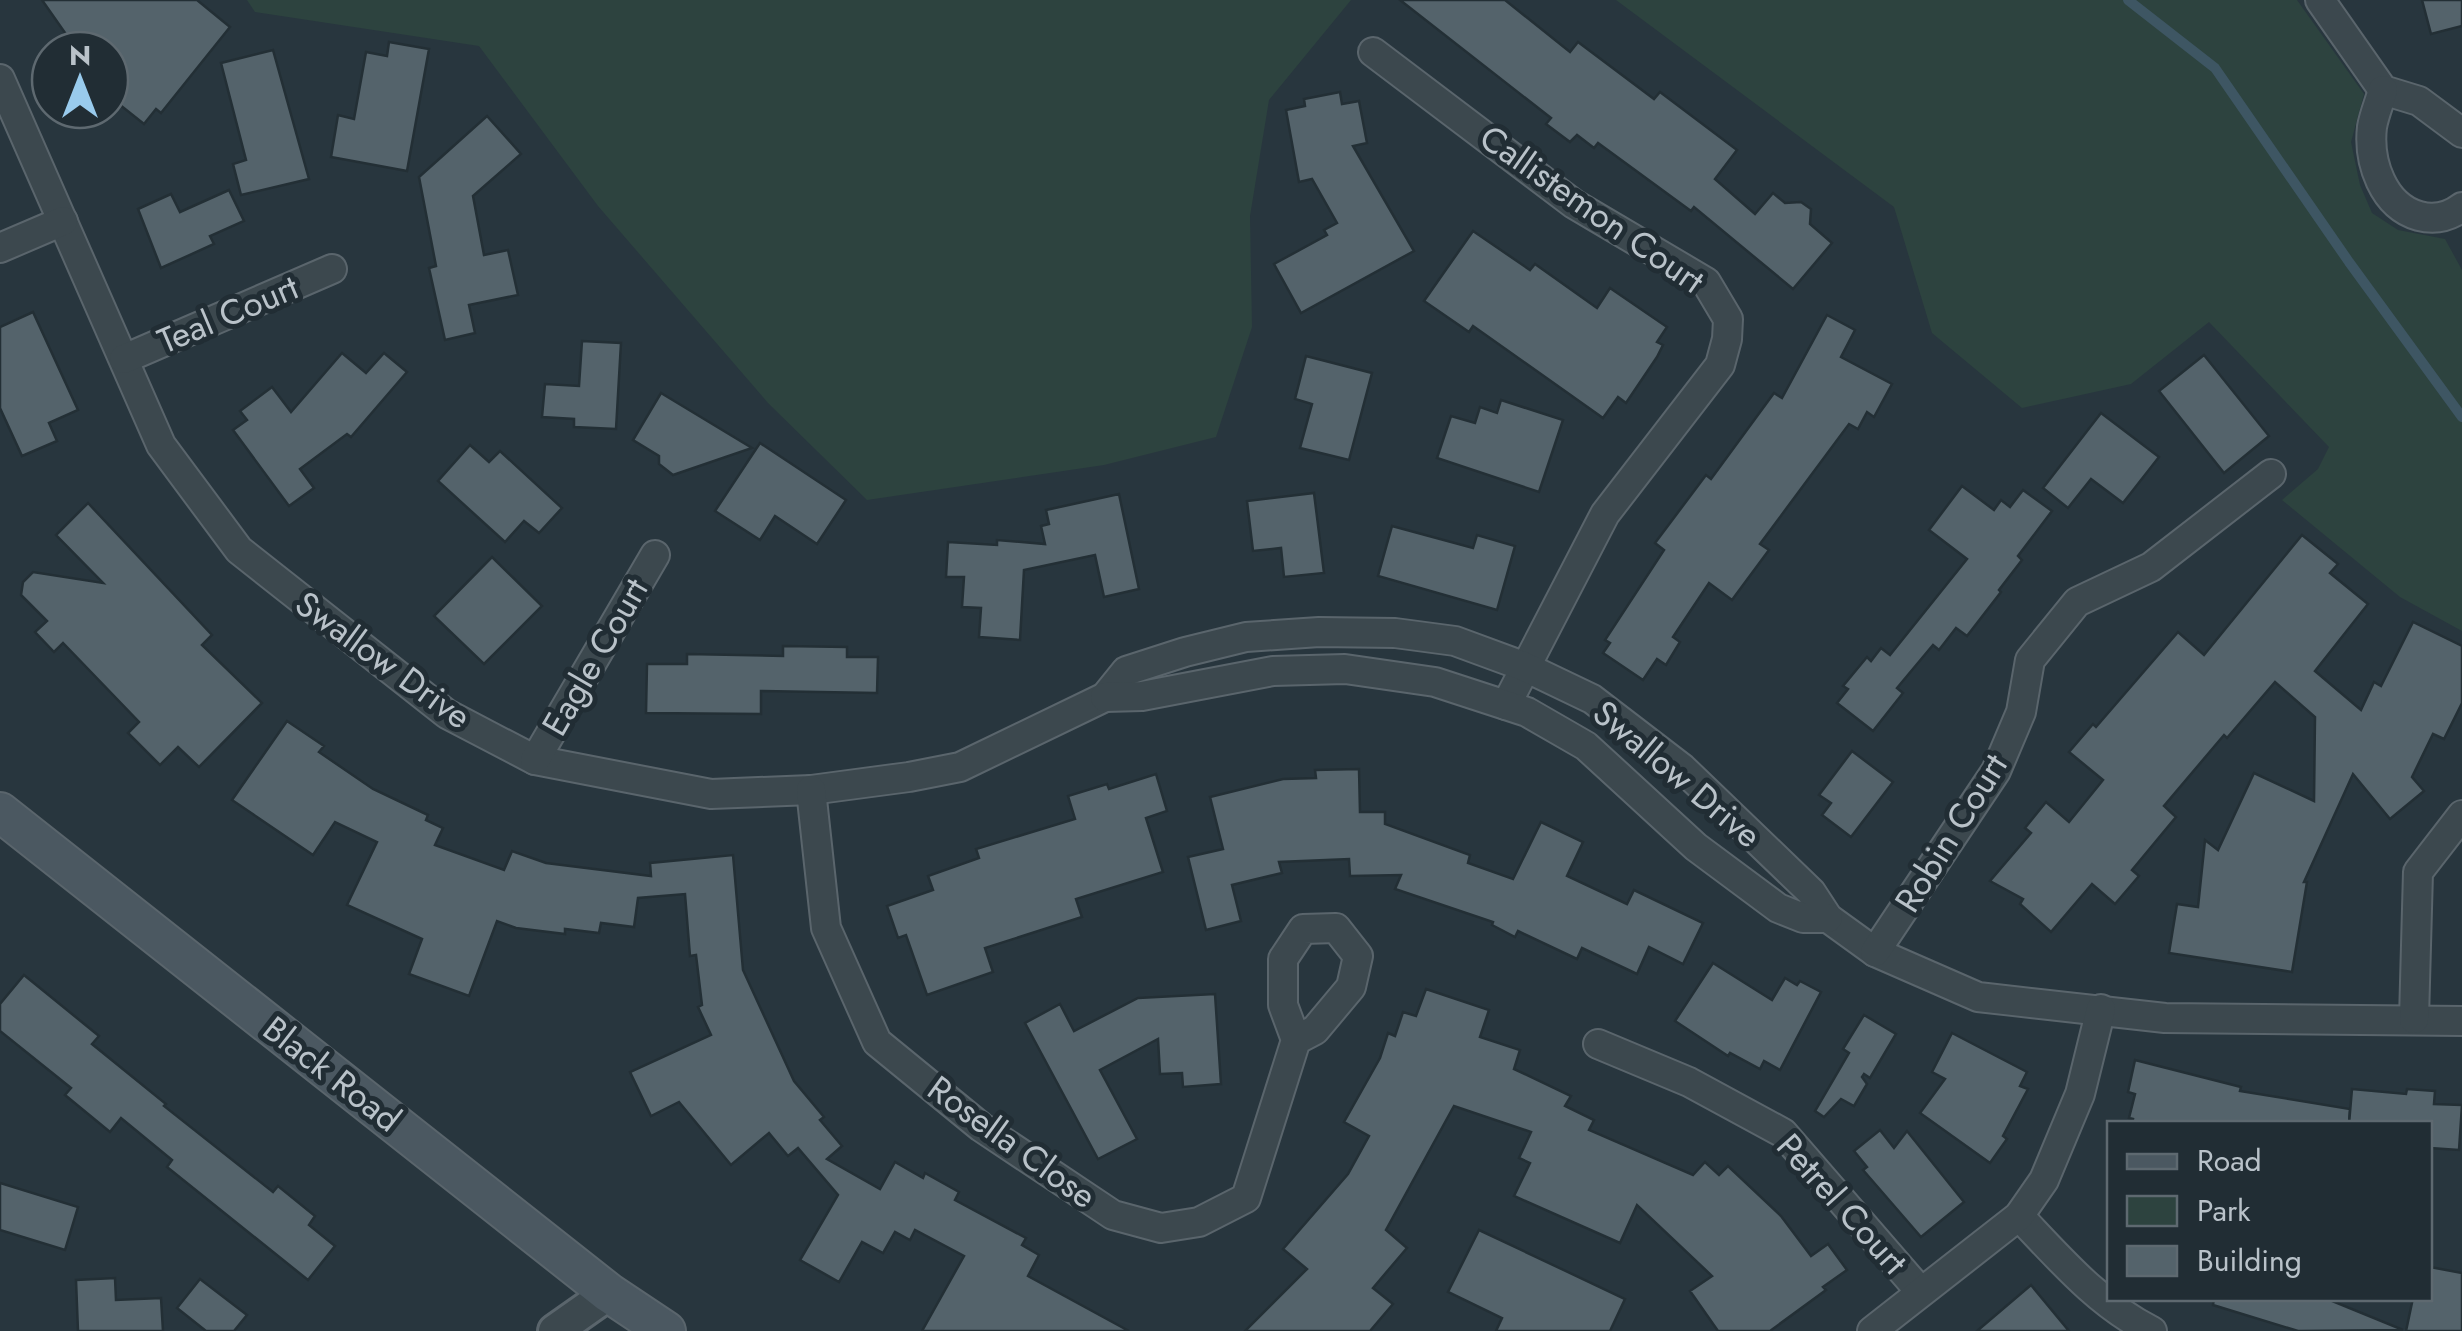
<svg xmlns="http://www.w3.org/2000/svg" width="2462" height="1331" font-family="Jost,sans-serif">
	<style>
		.green { fill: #2d433f }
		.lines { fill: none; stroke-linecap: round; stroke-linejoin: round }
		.stream { stroke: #3e5663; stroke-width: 10 }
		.building { fill: #54636b; stroke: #232f35; stroke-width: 2.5 }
		.minor-casing { stroke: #5a656c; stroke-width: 32 }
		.tertiary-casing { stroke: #5a656c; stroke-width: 38 }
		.secondary-casing { stroke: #5a656c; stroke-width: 42 }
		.minor { stroke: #3c484e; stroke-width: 28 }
		.tertiary { stroke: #3c484e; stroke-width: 32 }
		.secondary { stroke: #4b5861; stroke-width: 38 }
		.labels { text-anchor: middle; stroke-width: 10; stroke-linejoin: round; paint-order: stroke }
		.street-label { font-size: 35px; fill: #b9c2c9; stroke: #212d34 }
	</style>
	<rect width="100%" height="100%" fill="#28363e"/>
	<g class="green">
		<polygon points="247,0 1351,0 1269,100 1250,216 1252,327 1216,437 1104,465 867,500 768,403 598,206 479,46 255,12"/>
		<polygon points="1616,0 2297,0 2364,94 2351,142 2360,185 2372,213 2398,230 2445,239 2462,270 2462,631 2400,597 2282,500 2318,469 2329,447 2209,322 2131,384 2022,408 1932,333 1894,207"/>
	</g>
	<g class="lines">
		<polyline class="stream" points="2128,0 2215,68 2349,262 2462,417"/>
	</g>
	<g class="building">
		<polygon points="42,0 197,0 230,27 161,113 156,109 144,124 110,97 110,50 77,50"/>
		<polygon points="1400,0 1505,0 1570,52 1578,42 1654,99 1660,92 1737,150 1715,179 1755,214 1773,193 1785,203 1801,202 1811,209 1810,224 1832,243 1793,289 1694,207 1691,211 1598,143 1594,148 1577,135 1570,142 1546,124 1551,118"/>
		<polygon points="2422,0 2462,0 2462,26 2431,34"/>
		<polygon points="389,42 429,49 407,171 331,157 338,115 354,119 366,52 387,56"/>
		<polygon points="273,50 309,179 241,195 233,164 246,160 221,63"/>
		<polygon points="1340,92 1342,104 1359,101 1367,143 1353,146 1414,251 1301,313 1274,264 1327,235 1324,230 1337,223 1312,179 1299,182 1286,110 1305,106 1304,99"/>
		<polygon points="487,116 521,154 473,196 484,255 508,250 518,295 469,305 475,333 445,340 429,268 436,266 419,177"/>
		<polygon points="229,190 244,221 210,236 214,244 161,268 138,209 171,194 180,212"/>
		<polygon points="1473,231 1530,270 1535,264 1597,308 1610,288 1667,327 1657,342 1663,345 1657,357 1626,403 1618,397 1603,418 1473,326 1469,332 1424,301"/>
		<polygon points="33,312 78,410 49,423 57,441 22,456 0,408 0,327"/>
		<polygon points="1827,315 1855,330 1841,357 1892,384 1874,417 1867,412 1858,429 1849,424 1760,544 1769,550 1732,600 1709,583 1673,637 1680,642 1666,665 1657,659 1643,680 1603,653 1610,643 1605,640 1664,550 1655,543 1706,475 1711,479 1774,393 1782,398"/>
		<polygon points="582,341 621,343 616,429 574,427 574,419 542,417 545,384 579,386"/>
		<polygon points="342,353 366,373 384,353 407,372 351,437 347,434 300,469 314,488 289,506 233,430 247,420 240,411 272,387 291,412"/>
		<polygon points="2204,355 2269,436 2224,473 2159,391"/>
		<polygon points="1306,356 1372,373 1349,460 1300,448 1312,404 1295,399"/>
		<polygon points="661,393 752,448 673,475 659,464 659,456 633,440"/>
		<polygon points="1501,400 1563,420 1539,492 1437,458 1451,416 1475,423 1480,407 1497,413"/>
		<polygon points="2101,413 2159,457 2123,503 2091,479 2068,508 2043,488"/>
		<polygon points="760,443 846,500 817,544 775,516 760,540 715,511"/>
		<polygon points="470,445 489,462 500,451 562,508 539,533 524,521 505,542 438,481"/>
		<polygon points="1962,486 1994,510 2001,500 2010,507 2023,490 2052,511 2018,556 2022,560 1999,590 2001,592 1967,636 1956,628 1939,650 1933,645 1897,688 1903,693 1873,731 1837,703 1848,689 1843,686 1867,657 1871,661 1881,648 1890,655 1967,559 1929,530"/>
		<polygon points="1314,493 1324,573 1284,577 1281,548 1253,551 1247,501"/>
		<polygon points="1119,494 1139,589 1104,597 1095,555 1024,570 1020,640 979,637 981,608 962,607 964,577 946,577 948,542 997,545 997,540 1045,544 1041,526 1049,524 1046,510"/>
		<polygon points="88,503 212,635 202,645 262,703 199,767 178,747 160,765 128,733 139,722 63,643 54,652 35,632 47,621 21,595 23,582 33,572 103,583 56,535"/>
		<polygon points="1392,526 1473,548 1477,535 1515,546 1497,610 1378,576"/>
		<polygon points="2302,535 2338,564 2330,573 2368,604 2315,671 2361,710 2374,682 2381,686 2413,622 2462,646 2462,703 2444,739 2433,734 2412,777 2424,791 2390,819 2353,774 2304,882 2307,882 2292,972 2169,953 2177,904 2198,907 2205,840 2218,850 2254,773 2314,801 2315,717 2275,682 2227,738 2224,735 2164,806 2176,817 2132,870 2139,876 2115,904 2092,884 2051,932 2020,904 2023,899 1990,881 2031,833 2025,828 2046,802 2069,822 2103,780 2069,752 2093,724 2096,727 2178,632 2204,655"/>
		<polygon points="492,557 542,606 484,664 434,616"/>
		<polygon points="783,646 847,647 847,657 878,657 877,693 761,691 761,714 646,713 647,664 687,664 687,654 783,656"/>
		<polygon points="287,721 324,746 319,752 373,789 428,815 426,820 443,828 435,845 504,870 512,851 546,863 651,876 650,863 733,855 743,970 794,1081 824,1117 820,1120 842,1146 827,1159 880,1189 895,1162 923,1178 925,1173 959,1192 955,1200 1026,1238 1022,1245 1039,1255 1028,1276 1129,1331 922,1331 964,1256 915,1230 910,1240 895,1232 883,1253 862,1242 839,1282 800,1260 838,1195 798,1148 788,1156 769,1133 731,1165 679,1102 651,1116 630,1072 711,1035 698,1007 702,1005 696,955 690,956 685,894 638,898 634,927 601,923 599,933 565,929 565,934 516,928 497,921 469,996 409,974 422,939 347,905 377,842 335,822 313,855 232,800"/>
		<polygon points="1852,751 1893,782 1851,837 1822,815 1831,803 1819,795"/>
		<polygon points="1359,769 1360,812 1385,812 1385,824 1470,855 1468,863 1513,879 1541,822 1583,842 1567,876 1627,904 1634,890 1703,923 1683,964 1649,947 1637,974 1582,948 1577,959 1518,931 1515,937 1492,925 1493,922 1395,889 1401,875 1350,876 1349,859 1279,862 1282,873 1232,885 1241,921 1206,930 1188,857 1223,849 1210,797 1283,779 1316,778 1315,770"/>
		<polygon points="1156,774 1167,811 1146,818 1163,872 1076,899 1082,917 985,948 993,972 927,995 906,935 898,938 887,906 933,890 928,876 979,858 976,849 1075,819 1068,796 1107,784 1109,789"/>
		<polygon points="1713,963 1772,1000 1785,978 1797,985 1800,981 1821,992 1780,1070 1764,1061 1760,1069 1730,1053 1728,1056 1675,1021"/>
		<polygon points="24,975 99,1036 92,1044 166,1104 164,1106 273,1192 278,1186 315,1216 309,1225 335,1246 308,1280 167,1167 172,1160 121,1118 110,1132 65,1095 71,1088 0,1031 0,1004"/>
		<polygon points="1426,989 1489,1010 1480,1037 1520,1050 1514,1069 1571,1096 1565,1106 1594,1120 1589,1130 1693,1175 1705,1162 1719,1175 1728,1166 1781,1216 1811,1256 1828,1244 1847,1270 1823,1287 1826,1290 1770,1331 1718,1331 1690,1291 1712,1276 1637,1205 1620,1243 1514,1196 1530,1163 1519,1158 1531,1132 1454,1106 1386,1230 1407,1248 1373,1288 1393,1304 1370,1331 1245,1331 1307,1269 1283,1249 1348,1174 1369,1136 1344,1122 1380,1058 1388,1033 1395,1036 1403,1012 1416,1016"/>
		<polygon points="1215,994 1221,1084 1183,1087 1182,1073 1160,1074 1158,1039 1100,1070 1137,1139 1098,1159 1025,1023 1060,1004 1074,1031 1138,998"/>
		<polygon points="1864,1015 1896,1034 1870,1078 1864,1074 1862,1077 1867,1084 1854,1106 1841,1099 1824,1117 1815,1111 1849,1053 1843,1049"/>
		<polygon points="1952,1033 2027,1072 2020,1086 2028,1089 2003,1136 2007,1139 1990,1163 1920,1113 1945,1079 1932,1072"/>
		<polygon points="2135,1060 2241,1087 2240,1091 2350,1109 2349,1124 2132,1124 2133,1119 2129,1118 2135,1094 2128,1092"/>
		<polygon points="2352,1089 2406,1094 2407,1089 2435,1091 2434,1104 2462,1105 2459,1150 2430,1148 2430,1124 2349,1124"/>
		<polygon points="1880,1130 1894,1148 1907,1131 1964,1202 1921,1237 1863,1170 1867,1167 1854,1151"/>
		<polygon points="0,1183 78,1207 65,1250 0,1230"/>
		<polygon points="1479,1230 1625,1299 1610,1331 1496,1331 1502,1318 1448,1292"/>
		<polygon points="2430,1267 2462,1273 2462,1331 2406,1331 2413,1298 2430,1298"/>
		<polygon points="115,1278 116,1300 161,1298 163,1331 78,1331 76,1280"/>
		<polygon points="200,1279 247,1315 234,1331 206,1331 177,1308"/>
		<polygon points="2031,1285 2069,1331 1977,1331"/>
		<polygon points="2214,1298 2325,1298 2403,1330 2298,1331 2213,1305"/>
	</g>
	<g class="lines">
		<g class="minor-casing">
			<g id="minor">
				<polyline points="2320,0 2383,90 2419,101 2462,133"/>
				<polyline points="1373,52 1574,204 1706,282 1728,319 1727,339 1720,365 1605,514 1506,705"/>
				<polyline points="0,79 161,445 239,550 447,714 535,760 711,794 811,790 909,777 960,767 1105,697 1126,671 1185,652 1246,637 1319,632 1395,633 1455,641 1523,666 1592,699 1682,768 1811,892 1828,918 1875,952 1978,997 2165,1018 2462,1021"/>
				<path d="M2383,90C2380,101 2374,115 2372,127C2368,162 2383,206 2419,216C2434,220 2449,217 2462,207"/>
				<polyline points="0,248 63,221"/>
				<polyline points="124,359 332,269"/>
				<polyline points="1105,697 1142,696 1273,671 1345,669 1435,682 1527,712 1586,746 1696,847 1778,908 1803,918 1828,918"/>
				<polyline points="535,760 655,555"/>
				<polyline points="811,790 826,928 877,1042 981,1127 1113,1215 1161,1228 1199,1222 1246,1198 1296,1040 1283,1005 1283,959 1303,929 1336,928 1358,956 1351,987 1315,1030 1296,1040"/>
				<polyline points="1875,952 1996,771 2021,712 2030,660 2077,602 2151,567 2271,474"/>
				<polyline points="2414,1019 2418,872 2462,815"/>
				<polyline points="1598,1044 1689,1082 1783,1133 1920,1291"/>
				<path d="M2019,1216C2059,1258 2099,1305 2152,1331"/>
				<polyline points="1872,1331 2019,1216 2044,1180 2080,1094 2101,1009"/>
			</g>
		</g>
		<g class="tertiary-casing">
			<polyline id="tertiary" points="555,1331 609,1293"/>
		</g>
		<g class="secondary-casing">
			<polyline id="secondary" points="0,812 609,1293 666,1331"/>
		</g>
		<use href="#minor" class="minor"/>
		<use href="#tertiary" class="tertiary"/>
		<use href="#secondary" class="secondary"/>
	</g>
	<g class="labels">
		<g class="street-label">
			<text transform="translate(1592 209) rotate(35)" y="12">Callistemon Court</text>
			<text transform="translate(228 314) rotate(-23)" y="12">Teal Court</text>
			<text transform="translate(595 657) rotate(-60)" y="12">Eagle Court</text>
			<text transform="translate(383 660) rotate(36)" y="12">Swallow Drive</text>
			<text transform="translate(1677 774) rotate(40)" y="12">Swallow Drive</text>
			<text transform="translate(1951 833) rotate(-58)" y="12">Robin Court</text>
			<text transform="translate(332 1074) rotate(38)" y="12">Black Road</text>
			<text transform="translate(1012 1142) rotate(36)" y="12">Rosella Close</text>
			<text transform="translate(1842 1204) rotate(48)" y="12">Petrel Court</text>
		</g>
	</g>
	<rect x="2107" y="1121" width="325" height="180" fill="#212d34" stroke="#5e6970" stroke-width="2.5"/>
	<rect x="2127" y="1154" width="50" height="15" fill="#4b5861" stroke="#5e6970" stroke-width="2.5"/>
	<text x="2197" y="1171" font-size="30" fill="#b9c2c9">Road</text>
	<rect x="2127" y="1196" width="50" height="30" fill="#2d433f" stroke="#5e6970" stroke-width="2.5"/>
	<text x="2197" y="1221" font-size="30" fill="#b9c2c9">Park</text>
	<rect x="2127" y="1246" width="50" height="30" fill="#54636b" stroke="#5e6970" stroke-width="2.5"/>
	<text x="2197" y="1271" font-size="30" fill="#b9c2c9">Building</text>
	<g transform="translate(80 80)"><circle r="48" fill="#212d34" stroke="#5e6970" stroke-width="2.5"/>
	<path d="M0-8L18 38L0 25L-18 38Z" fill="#99cbed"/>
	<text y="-15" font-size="28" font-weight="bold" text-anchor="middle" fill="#b9c2c9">N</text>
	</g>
</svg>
